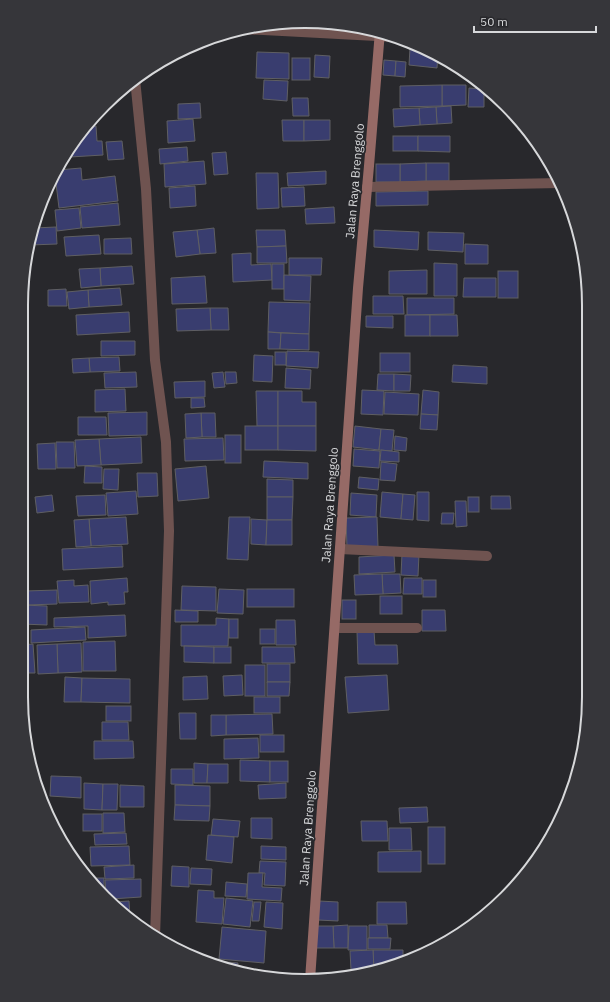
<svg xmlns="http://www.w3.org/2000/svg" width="610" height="1002" font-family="'IBM Plex Sans',sans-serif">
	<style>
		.building { fill: #393d6f; stroke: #5f5f63 }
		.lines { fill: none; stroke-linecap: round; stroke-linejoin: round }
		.street { stroke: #6f5350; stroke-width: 10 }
		.secondary { stroke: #966a66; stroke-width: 10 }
		.labels { text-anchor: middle; stroke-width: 3.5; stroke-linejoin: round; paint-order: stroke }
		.street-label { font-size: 12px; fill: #d7d8da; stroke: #28282c }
		.rim { fill: none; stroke: #d7d8da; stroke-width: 2 }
	</style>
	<rect width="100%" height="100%" fill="#28282c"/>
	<g class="building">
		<polygon points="410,48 427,49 438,55 437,68 409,65"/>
		<polygon points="257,52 289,53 289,79 256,78"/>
		<polygon points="315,55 330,56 329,78 314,77"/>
		<rect x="292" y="58" width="18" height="22"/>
		<polygon points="384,60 396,61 395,76 383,75"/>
		<polygon points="396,61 406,62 405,77 395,76"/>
		<polygon points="264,80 288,81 287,101 263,99"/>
		<polygon points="442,85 466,85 466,105 442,106"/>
		<polygon points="442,85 442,106 400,107 400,86"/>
		<polygon points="469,88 484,89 484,107 468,107"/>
		<polygon points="292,98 308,98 309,116 293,116"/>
		<polygon points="200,103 201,118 178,119 178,104"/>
		<polygon points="451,106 452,123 437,124 436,107"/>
		<polygon points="436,107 437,124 420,125 419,108"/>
		<polygon points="419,108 420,125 394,127 393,109"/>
		<polygon points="518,118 519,118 528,130 518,130"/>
		<polygon points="193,119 195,141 168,143 167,121"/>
		<polygon points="282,120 304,120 304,141 283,141"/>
		<polygon points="304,120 330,120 330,140 304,141"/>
		<polygon points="96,126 97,141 102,141 103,155 70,157 69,150 80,132 84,127"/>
		<rect x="393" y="136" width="25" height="15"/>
		<polygon points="418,136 450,136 450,152 418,151"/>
		<polygon points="122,141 124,159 108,160 106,142"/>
		<polygon points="187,147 188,161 160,164 159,149"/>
		<polygon points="226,152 228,174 214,175 212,153"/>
		<polygon points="204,161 206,184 165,187 164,164"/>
		<rect x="426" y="163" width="23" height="18"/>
		<polygon points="426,163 426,181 400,182 400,164"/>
		<rect x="376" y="164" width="24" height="18"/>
		<polygon points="81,168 82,180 115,176 118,201 59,208 55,175 58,170"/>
		<polygon points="326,171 326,184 288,186 287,173"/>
		<polygon points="256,173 278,173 279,208 257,209"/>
		<polygon points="195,186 196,206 170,208 169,188"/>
		<polygon points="304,187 305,206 282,207 281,188"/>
		<polygon points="428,191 428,205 376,206 376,192"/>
		<polygon points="118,203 120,225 82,228 80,207"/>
		<polygon points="334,207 335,223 306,224 305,209"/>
		<polygon points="79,208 81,228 57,231 55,210"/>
		<polygon points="56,227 57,244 30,245 34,228"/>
		<polygon points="214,228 216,253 200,254 197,230"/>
		<polygon points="197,230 200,254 176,257 173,232"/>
		<polygon points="256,230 285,230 286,246 257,247"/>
		<polygon points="374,230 419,232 418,250 374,247"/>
		<polygon points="428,232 464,233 463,252 428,250"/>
		<polygon points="99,235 101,254 66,256 64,237"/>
		<polygon points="131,238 132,254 104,254 104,239"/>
		<polygon points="465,244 488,245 488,264 465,264"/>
		<polygon points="286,246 287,263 257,263 257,247"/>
		<polygon points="251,253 251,265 271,264 272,280 233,282 232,254"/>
		<polygon points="289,258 322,258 321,275 289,275"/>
		<polygon points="434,263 457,264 457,296 434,296"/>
		<rect x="272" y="264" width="12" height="25"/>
		<polygon points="132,266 134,284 101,286 100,268"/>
		<polygon points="100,268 101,286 81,288 79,269"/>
		<polygon points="427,270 427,294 389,294 389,271"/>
		<rect x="498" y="271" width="20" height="27"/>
		<polygon points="284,275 311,276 310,301 284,300"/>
		<polygon points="205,276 207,303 172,304 171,278"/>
		<polygon points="464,278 496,278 496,297 463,297"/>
		<polygon points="120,288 122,305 89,307 88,290"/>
		<polygon points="66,289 67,306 48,306 48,290"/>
		<polygon points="88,290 89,307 69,309 67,292"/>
		<polygon points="373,296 403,296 404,314 373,314"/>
		<polygon points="407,298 454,298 454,314 407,315"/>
		<polygon points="269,302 310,303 309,334 268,332"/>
		<polygon points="210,308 228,308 229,330 211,330"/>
		<polygon points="210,308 211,330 177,331 176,309"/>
		<polygon points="129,312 130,332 77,335 76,315"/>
		<rect x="405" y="315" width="25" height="21"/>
		<polygon points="430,315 457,315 458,336 430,336"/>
		<polygon points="366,316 393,316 393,328 366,327"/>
		<polygon points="268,332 281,333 280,349 268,349"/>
		<polygon points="281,333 309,334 309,350 280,349"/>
		<polygon points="101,341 135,341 135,355 101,356"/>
		<polygon points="287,351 319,352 318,368 286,366"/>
		<rect x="275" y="352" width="11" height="13"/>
		<rect x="380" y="353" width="30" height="19"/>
		<polygon points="254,355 273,356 272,382 253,381"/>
		<polygon points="119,357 120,371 90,372 89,358"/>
		<polygon points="89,358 90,372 73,373 72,359"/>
		<polygon points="453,365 487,367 487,384 452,382"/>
		<polygon points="286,368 311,370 310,389 285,388"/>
		<polygon points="136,372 137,387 105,388 104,373"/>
		<polygon points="223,372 225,387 214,388 212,373"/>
		<polygon points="225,372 236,372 237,383 226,384"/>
		<polygon points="378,374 394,374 394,391 377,390"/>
		<polygon points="394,374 411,375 410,391 394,391"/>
		<polygon points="205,381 205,397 175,398 174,382"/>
		<polygon points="125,389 126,411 95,412 95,390"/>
		<polygon points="362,390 384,391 383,415 361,414"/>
		<polygon points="423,390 439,392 438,415 421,414"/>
		<polygon points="256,391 278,391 278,426 257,426"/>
		<polygon points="278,391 302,391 302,402 316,402 316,426 278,426"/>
		<polygon points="385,392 419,394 418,415 384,414"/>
		<polygon points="191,398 204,398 205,407 191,408"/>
		<polygon points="147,412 147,435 109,436 108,413"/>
		<polygon points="201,413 215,413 216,437 202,437"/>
		<polygon points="201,413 202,437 186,438 185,414"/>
		<polygon points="421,414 438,415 437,430 420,429"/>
		<polygon points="78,417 106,417 107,435 78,435"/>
		<rect x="245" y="426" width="33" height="24"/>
		<polygon points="278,426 316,426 316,451 278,450"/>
		<polygon points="355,426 381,429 379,450 353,447"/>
		<polygon points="381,429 394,430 392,451 379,450"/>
		<rect x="225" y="435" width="16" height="28"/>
		<polygon points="395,436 407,438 406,451 394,450"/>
		<polygon points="141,437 142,463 101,465 99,439"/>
		<polygon points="223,438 224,460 185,461 184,439"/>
		<polygon points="99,439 101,465 77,466 75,440"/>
		<polygon points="56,442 74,442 75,468 57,468"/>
		<polygon points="55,443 56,469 38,469 37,444"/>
		<polygon points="354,449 380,451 379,468 353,466"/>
		<polygon points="381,450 399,452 399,462 380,461"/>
		<polygon points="264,461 308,463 308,479 263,477"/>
		<polygon points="381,462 397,464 395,481 380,480"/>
		<polygon points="85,466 102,467 102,483 84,483"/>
		<polygon points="206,466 209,498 178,501 175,469"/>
		<polygon points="104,469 119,469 118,490 103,489"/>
		<polygon points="137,473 157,473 158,496 138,497"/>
		<polygon points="359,477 379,479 378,490 358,488"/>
		<polygon points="267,479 293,480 293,497 267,497"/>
		<polygon points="136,491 138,514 108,516 106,493"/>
		<polygon points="382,492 403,494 401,519 380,517"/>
		<polygon points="417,492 429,492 429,521 417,520"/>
		<polygon points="351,493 377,495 376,517 350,515"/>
		<polygon points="403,494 415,495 413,520 401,519"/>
		<polygon points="52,495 54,511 37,513 35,497"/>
		<polygon points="105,495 106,515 78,516 76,496"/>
		<polygon points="491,496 510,496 511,509 491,509"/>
		<polygon points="267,497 293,497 292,520 267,520"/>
		<rect x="468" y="497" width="11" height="15"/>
		<polygon points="455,501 466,501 467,526 456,527"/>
		<polygon points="442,513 454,513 453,524 441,524"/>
		<polygon points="126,517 128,544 91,546 89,519"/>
		<polygon points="229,517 250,517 248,560 227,559"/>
		<polygon points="377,517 378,547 347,548 346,518"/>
		<polygon points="89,519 91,546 76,547 74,520"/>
		<polygon points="251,519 267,520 266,545 251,544"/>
		<polygon points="267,520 292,520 292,545 266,545"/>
		<polygon points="122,546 123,567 63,570 62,549"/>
		<polygon points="402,554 419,554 418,576 401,575"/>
		<polygon points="394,555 395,572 359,574 359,557"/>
		<polygon points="382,574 400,574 401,593 383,594"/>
		<polygon points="382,574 383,594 355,595 354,575"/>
		<polygon points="127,578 128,592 124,592 125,604 108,605 108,602 91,604 90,581"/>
		<polygon points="404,578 422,578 422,594 403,594"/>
		<polygon points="74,580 74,586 88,585 89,602 59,603 57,581"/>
		<rect x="423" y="580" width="13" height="17"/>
		<polygon points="182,586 216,587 216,611 181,610"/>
		<polygon points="219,589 244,590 243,614 217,613"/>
		<rect x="247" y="589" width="47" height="18"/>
		<polygon points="57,590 57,604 26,605 25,591"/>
		<rect x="380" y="596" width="22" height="18"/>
		<rect x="342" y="600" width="14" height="19"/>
		<polygon points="22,605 47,606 47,625 21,624"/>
		<polygon points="175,610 198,611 198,622 175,622"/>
		<polygon points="422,610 445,610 446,631 422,631"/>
		<polygon points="125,615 126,636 88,638 88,626 54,627 54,618"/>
		<polygon points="216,618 229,619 228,646 181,646 181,625 216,625"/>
		<rect x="229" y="619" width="9" height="19"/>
		<polygon points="276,620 295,620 296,645 276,645"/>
		<polygon points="85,627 86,640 31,643 31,630"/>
		<rect x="260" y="629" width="15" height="15"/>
		<polygon points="357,631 374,631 375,645 397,645 398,664 358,664"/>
		<polygon points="115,641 116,671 83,671 83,642"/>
		<polygon points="81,643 82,672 58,673 57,644"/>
		<polygon points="33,644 35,673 21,673 21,645"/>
		<polygon points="57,644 58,673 38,674 37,645"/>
		<polygon points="184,646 214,647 214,663 184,662"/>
		<rect x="214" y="647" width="17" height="16"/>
		<polygon points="262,647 294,647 295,663 262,663"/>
		<rect x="267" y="664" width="23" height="18"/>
		<rect x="245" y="665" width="20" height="31"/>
		<polygon points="242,675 243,695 224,696 223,676"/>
		<polygon points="387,675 389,710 348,713 345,677"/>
		<polygon points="207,676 208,699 183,700 183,677"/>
		<polygon points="65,677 82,678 81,702 64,702"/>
		<polygon points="82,678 130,679 130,703 81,702"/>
		<polygon points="267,682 290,682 289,696 267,696"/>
		<rect x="254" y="697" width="26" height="16"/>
		<rect x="106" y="706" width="25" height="15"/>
		<polygon points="179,713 196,713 196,739 180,739"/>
		<polygon points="272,714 273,734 226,735 226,715"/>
		<polygon points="211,715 226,715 226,735 211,736"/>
		<polygon points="102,722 128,722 129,740 102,740"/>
		<rect x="260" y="735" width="24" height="17"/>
		<polygon points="258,738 259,758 224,759 224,739"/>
		<polygon points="94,741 133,741 134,758 94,759"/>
		<polygon points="240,760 270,761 270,782 240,781"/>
		<rect x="270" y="761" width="18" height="21"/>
		<polygon points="194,763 208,764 207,783 194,783"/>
		<polygon points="208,764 228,764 228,783 207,783"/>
		<polygon points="171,769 193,769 193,785 171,784"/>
		<polygon points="51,776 81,777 81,798 50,796"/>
		<polygon points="84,783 103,784 102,810 84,809"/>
		<polygon points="286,783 286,798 259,799 258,785"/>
		<polygon points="103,784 118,784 117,810 102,810"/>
		<polygon points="120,785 144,786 144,807 120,807"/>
		<polygon points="175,785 210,786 210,806 175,805"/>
		<polygon points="175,805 210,806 209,821 174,820"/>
		<polygon points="427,807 428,822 400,823 399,808"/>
		<polygon points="103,813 124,813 125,832 103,833"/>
		<rect x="83" y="814" width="19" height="17"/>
		<polygon points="251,818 272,818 272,839 251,838"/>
		<polygon points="213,819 240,821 238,837 211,835"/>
		<polygon points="361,821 387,821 388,841 362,841"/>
		<rect x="428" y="827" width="17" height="37"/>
		<polygon points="389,828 411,828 412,850 389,850"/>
		<polygon points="126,833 127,844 95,845 94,834"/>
		<polygon points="208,835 234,837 232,863 206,860"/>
		<polygon points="129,846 130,865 91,866 90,847"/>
		<polygon points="261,846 286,847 286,860 261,859"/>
		<polygon points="421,851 421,872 378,872 378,852"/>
		<polygon points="260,861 286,862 285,886 264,885 265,873 259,873"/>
		<polygon points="134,865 134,878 105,879 104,867"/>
		<polygon points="172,866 189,867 189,887 171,886"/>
		<polygon points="191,868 212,869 211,885 190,884"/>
		<polygon points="248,873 263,873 262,887 282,888 281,901 247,899"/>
		<polygon points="88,878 104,878 104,893"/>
		<polygon points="141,879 141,897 111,899 106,895 105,880"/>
		<polygon points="226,882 247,884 246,897 225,896"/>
		<polygon points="198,890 214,891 214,898 224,898 222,924 196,922"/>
		<polygon points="226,898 253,901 250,927 223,924"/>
		<polygon points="129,901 130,917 114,902"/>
		<polygon points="319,901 338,902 338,921 318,920"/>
		<polygon points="254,902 261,902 259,921 252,921"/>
		<polygon points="266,902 283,903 282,929 264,927"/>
		<polygon points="377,902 406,902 407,924 377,924"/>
		<polygon points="348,925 348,948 334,948 333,926"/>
		<polygon points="369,925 387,925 388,938 369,938"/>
		<polygon points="315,926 333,926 334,948 315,948"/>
		<polygon points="349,926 367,926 367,950 348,950"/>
		<polygon points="222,927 266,931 264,963 219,959"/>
		<polygon points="368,938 391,938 390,949 368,949"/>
		<polygon points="373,950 403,950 403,962 396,966 374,970"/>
		<polygon points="373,950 374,970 351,970 350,951"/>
		<polygon points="216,961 238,963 237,970 216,966"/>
	</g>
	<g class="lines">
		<g class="street">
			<polyline points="244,29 395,37"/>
			<polyline points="135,79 146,189 155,360 166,442 169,531 155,937"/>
			<polyline points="367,187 560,183"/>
			<polyline points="340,549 487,556"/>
			<polyline points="335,628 417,628"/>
		</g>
		<polyline class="secondary" points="310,980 358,288 369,166 380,31"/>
	</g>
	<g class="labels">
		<g class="street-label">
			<text transform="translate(355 181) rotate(-85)" y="4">Jalan Raya Brenggolo</text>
			<text transform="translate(330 505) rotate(-86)" y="4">Jalan Raya Brenggolo</text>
			<text transform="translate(308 828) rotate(-86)" y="4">Jalan Raya Brenggolo</text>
		</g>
	</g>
	<path d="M0 0H610V1002H0ZM305 28H305A277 277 0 0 1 582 305V697A277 277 0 0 1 305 974H305A277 277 0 0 1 28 697V305A277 277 0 0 1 305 28Z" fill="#36363a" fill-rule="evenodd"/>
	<path class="rim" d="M305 28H305A277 277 0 0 1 582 305V697A277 277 0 0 1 305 974H305A277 277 0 0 1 28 697V305A277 277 0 0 1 305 28Z"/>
	<path d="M474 26v6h122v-6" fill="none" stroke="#d7d8da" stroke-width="2"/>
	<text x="480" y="26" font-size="12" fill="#d7d8da" stroke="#28282c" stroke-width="3" paint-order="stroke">50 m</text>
</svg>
